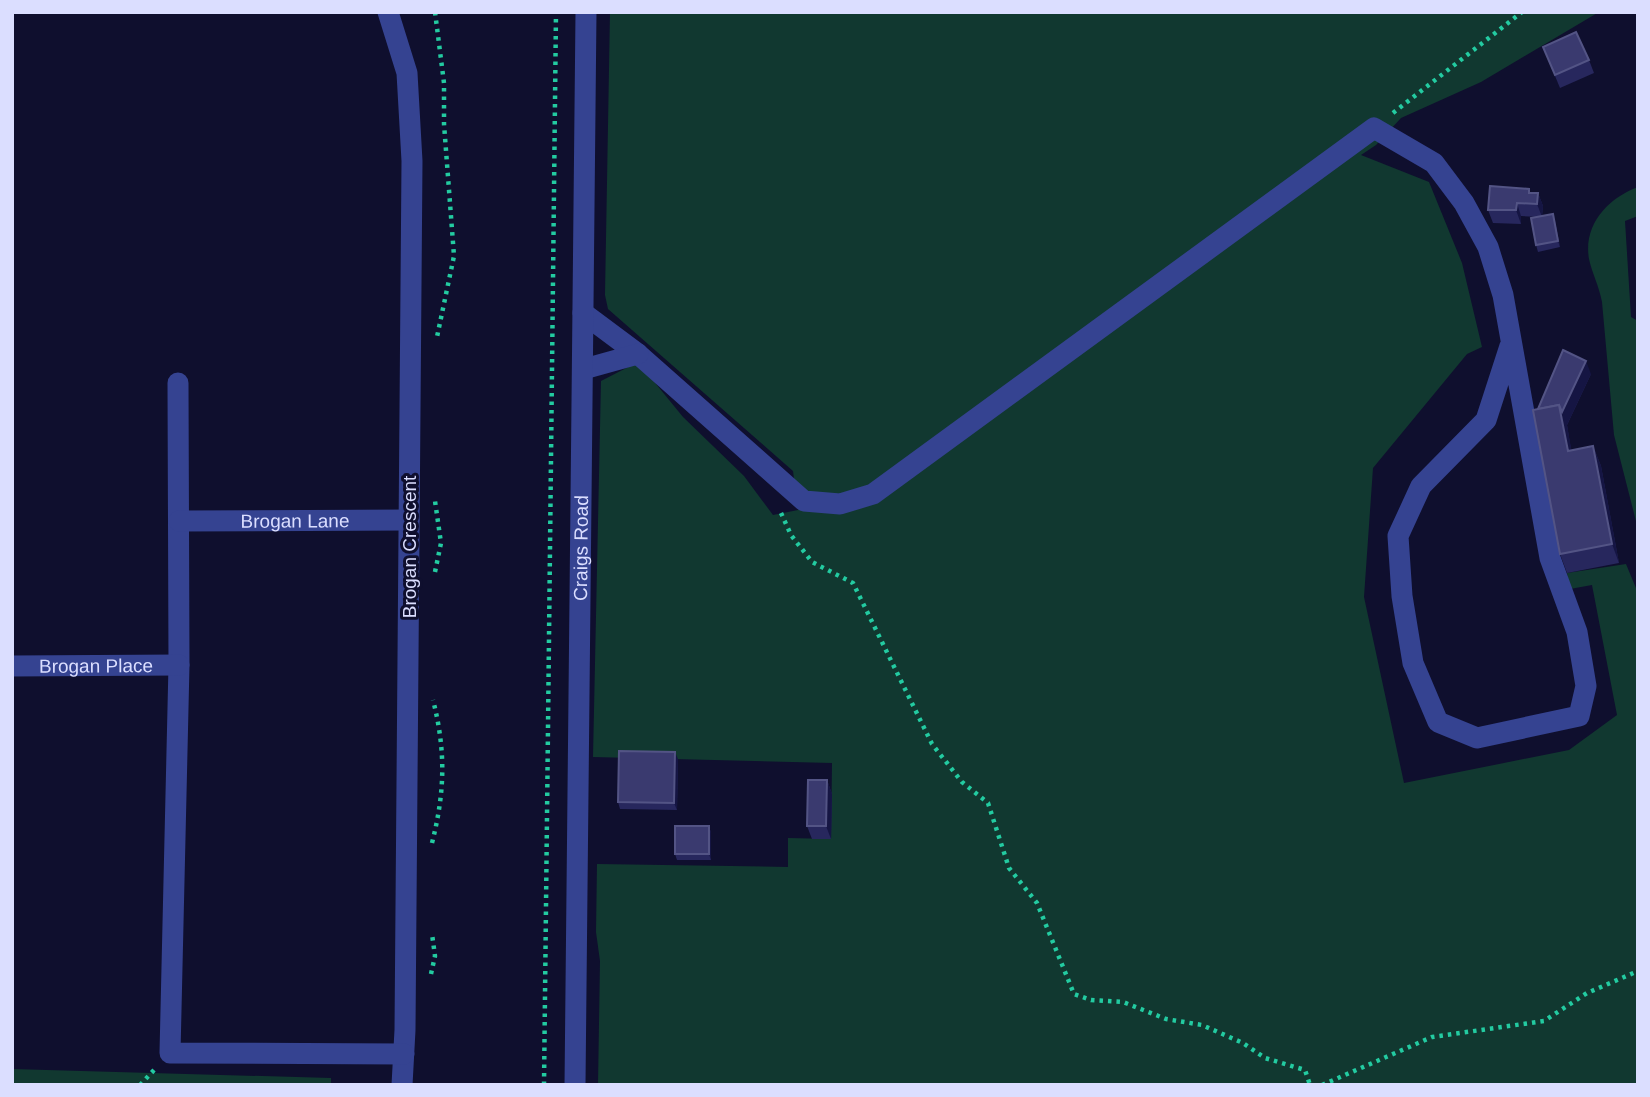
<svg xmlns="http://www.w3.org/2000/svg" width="1650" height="1097" font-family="Arial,sans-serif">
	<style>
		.green { fill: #113830 }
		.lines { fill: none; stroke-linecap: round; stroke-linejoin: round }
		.path { stroke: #23cba1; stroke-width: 4.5; stroke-dasharray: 3.5 5; stroke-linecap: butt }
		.minor { stroke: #354391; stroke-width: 21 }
		.wall { fill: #27275d }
		.shaded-wall { fill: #151543 }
		.building { fill: #3a3a6f; stroke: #535485; stroke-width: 2 }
		.labels { text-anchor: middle; stroke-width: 6; stroke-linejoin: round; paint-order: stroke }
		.street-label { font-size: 19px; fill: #dbdeff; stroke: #0f0f2e }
	</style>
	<rect width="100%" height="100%" fill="#0f0f2e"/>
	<g class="green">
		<polygon points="610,12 1599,12 1481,82 1401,118 1376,145 1361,155 1429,182 1462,263 1482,347 1467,354 1373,468 1364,597 1404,783 1569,750 1617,715 1592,585 1570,589 1567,573 1626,564 1638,593 1638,1085 598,1085 600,961 596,932 597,864 788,867 788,838 831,839 832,763 593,757 601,381 638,362 683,417 744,476 773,515 798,510 793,471 608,309 605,295"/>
		<path d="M1638,187V216L1625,221L1631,317L1638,321V529L1614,435L1602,302C1599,286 1592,273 1589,259C1583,225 1608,198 1638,187Z"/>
		<polygon points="12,1069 331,1078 331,1085 12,1085"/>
	</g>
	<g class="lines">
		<g class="path">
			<polyline points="435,12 444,83 444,124 454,256 437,337"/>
			<polyline points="1393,113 1522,12"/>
			<polyline points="781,513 791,535 812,562 853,583 932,744 962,782 988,803 1009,868 1037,903 1074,994 1091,1000 1123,1002 1166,1019 1202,1025 1243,1043 1265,1058 1305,1070 1310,1085"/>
			<polyline points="435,572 441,543 435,501"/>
			<path d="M432,843C445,792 446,751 433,700"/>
			<polyline points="431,974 435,956 432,934"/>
			<polyline points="140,1085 155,1069"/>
			<polyline points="544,1085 556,12"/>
			<polyline points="1322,1085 1432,1037 1544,1021 1587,993 1638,971"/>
		</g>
		<g class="minor">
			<polyline points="388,12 407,73 412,161 405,1030 402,1085"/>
			<polyline points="583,313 638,354 804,501 840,504 873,494 1374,128 1434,163 1464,203 1488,247 1503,295 1550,558 1577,632 1586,686 1579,716 1477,738 1438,722 1413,663 1402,596 1398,536 1421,486 1486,420 1510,346"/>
			<polyline points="584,369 638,354"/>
			<polyline points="178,383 179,665 170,1053 404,1054"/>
			<path id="s1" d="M179,521L409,520"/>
			<path id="s2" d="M12,666L179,665"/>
			<path id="s3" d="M575,1085L586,12"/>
		</g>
	</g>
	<g class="wall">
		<polygon points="1543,47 1589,60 1594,73 1560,88"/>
		<polygon points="1530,193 1538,193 1543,206 1542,216 1555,221 1560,247 1538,252 1536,245 1538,217 1521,216 1521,224 1493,223 1488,210"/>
		<polygon points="1591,374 1567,425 1571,450 1593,446 1601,466 1619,563 1567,573 1560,554 1538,409"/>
		<polygon points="678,759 677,810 620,809 618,802"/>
		<polygon points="827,780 832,794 831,839 812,839 807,826"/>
		<polygon points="709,826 711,833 711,860 677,860 675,854"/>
	</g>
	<g class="shaded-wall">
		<polygon points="1538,193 1543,206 1542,217 1537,204"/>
		<polygon points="1517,203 1521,216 1521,224 1516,210"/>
		<polygon points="1553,214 1555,221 1560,247 1558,241"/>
		<polygon points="1586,361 1591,374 1567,425 1575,470 1568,451 1559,405"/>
		<polygon points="1593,446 1601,466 1619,563 1612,544"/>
		<polygon points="675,752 678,759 677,810 674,803"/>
		<polygon points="827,780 832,794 831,839 826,826"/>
		<polygon points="709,826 711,833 711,860 709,854"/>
	</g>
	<g class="building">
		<polygon points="1576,32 1589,60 1555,75 1543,47"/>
		<polygon points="1490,186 1529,189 1529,193 1538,193 1537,204 1517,203 1516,210 1488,210"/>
		<polygon points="1553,214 1558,241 1536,245 1531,218"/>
		<polygon points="1563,350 1586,361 1562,412 1559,405 1538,409"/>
		<polygon points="1559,405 1568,451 1593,446 1612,544 1560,554 1533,410"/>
		<polygon points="619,751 675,752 674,803 618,802"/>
		<polygon points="808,780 827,780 826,826 807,826"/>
		<rect x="675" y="826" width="34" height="28"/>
	</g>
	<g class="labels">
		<g class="street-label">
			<text dy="7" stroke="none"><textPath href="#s1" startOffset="116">Brogan Lane</textPath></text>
			<text transform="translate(409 547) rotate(-90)" y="7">Brogan Crescent</text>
			<text dy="7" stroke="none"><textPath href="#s3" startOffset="537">Craigs Road</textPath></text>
			<text dy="7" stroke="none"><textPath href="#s2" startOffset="84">Brogan Place</textPath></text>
		</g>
	</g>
	<rect width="1650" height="1097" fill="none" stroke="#dbdeff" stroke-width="28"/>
</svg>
